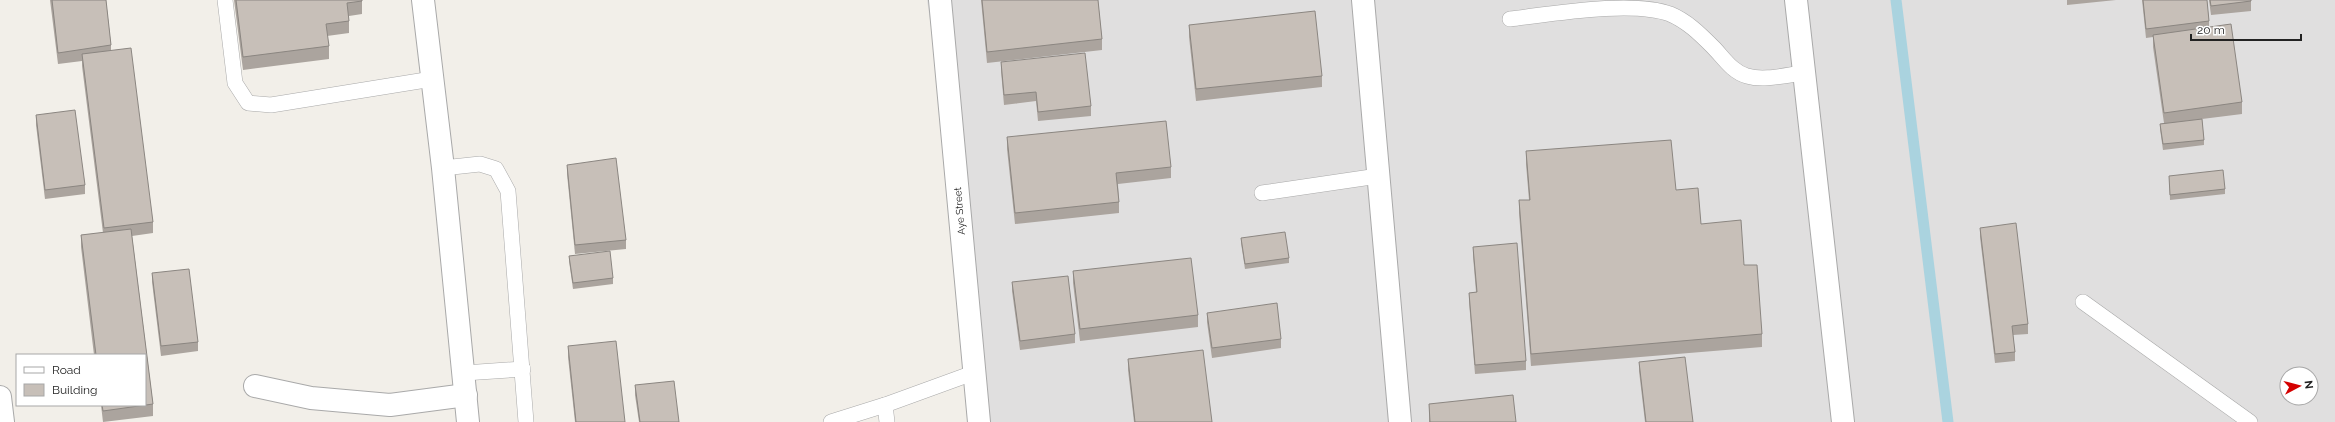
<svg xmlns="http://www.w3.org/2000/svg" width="2335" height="422" font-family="Raleway,sans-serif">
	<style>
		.residential { fill: #e0dfdf; fill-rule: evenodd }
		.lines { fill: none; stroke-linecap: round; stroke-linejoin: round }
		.stream { stroke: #aad3df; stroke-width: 11 }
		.lane-casing { stroke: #a9a9a9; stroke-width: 16 }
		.street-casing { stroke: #a9a9a9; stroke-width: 24 }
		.lane { stroke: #fff; stroke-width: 15 }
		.street { stroke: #fff; stroke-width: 22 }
		.wall { fill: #aba49e }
		.building { fill: #c7bfb8; stroke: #8b8681 }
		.labels { text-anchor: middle; stroke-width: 3; stroke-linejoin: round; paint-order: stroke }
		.street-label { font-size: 10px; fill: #222; stroke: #fff }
	</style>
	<rect width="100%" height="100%" fill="#f2efe9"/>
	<path class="residential" d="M927,0H2335V422H989ZM2287,374H2311V398H2287Z"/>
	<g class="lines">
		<polyline class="stream" points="1896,0 1948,422"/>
		<g class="lane-casing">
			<g id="lane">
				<polyline points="225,0 235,83 248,103 271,105 432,79"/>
				<path d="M1510,19C1552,14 1632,0 1670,14C1687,21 1700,34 1713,47C1723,57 1732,72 1747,76C1764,81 1786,75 1804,73"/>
				<polyline points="443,168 480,164 496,169 508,191 526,422"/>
				<polyline points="1262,193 1378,176"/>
				<polyline points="2083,302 2250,422"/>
				<polyline points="464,373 523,369"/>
				<polyline points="831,422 885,405"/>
				<polyline points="887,422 885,405 973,373"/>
			</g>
		</g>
		<g class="street-casing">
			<g id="street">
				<polyline points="423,0 443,168 468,422"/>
				<polyline points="940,0 979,422"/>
				<polyline points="1363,0 1400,422"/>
				<polyline points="1796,0 1843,422"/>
				<polyline points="255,386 311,398 390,405 466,395"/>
				<polyline points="0,397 3,422"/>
			</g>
		</g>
		<use href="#lane" class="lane"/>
		<use href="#street" class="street"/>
	</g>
	<g class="wall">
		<polygon points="50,0 106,0 111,45 111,50 153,222 153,233 132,236 153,404 153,416 103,422 101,405 145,405 145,355 94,355 81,247 81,235 103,233 82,66 82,61 58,64"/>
		<polygon points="234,0 362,0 362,14 349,16 349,33 327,36 329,46 329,59 243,70"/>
		<polygon points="981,0 1098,0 1102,39 1102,50 987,63"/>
		<polygon points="2067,0 2116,0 2067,5"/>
		<polygon points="2142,0 2207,0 2209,21 2209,27 2242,102 2242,114 2202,119 2204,140 2204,145 2163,150 2160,129 2160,124 2164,123 2153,47 2153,37 2146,38"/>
		<polygon points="2209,0 2251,0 2251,11 2211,15"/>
		<polygon points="1189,25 1322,76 1322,87 1196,101 1189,37"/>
		<polygon points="1001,62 1091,106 1091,116 1038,121 1036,101 1004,105 1001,71"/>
		<polygon points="36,115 85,185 85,194 45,199 36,125"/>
		<polygon points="1007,137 1171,167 1171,178 1118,184 1119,202 1119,213 1015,224 1007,149"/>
		<polygon points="1526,151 1676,190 1701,224 1744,265 1762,334 1762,347 1531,366 1519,213 1519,200 1529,200 1526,164"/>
		<polygon points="567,165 626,240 626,249 575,254 567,174"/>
		<polygon points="2169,176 2225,189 2225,194 2170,200"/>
		<polygon points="1980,228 2028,324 2028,334 2013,335 2015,352 2015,361 1995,363 1980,237"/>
		<polygon points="1241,238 1289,258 1289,263 1245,269 1241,243"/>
		<polygon points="1473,247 1526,361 1526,370 1475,374 1469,302 1469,293 1476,292 1473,256"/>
		<polygon points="569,256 613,278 613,284 573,289 569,261"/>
		<polygon points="1073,271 1198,315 1198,327 1080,341 1073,283"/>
		<polygon points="152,273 198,342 198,351 161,356 152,282"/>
		<polygon points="1012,282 1075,334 1075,343 1020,350 1012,291"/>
		<polygon points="1207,313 1281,339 1281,348 1212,358 1207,322"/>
		<polygon points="568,346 625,422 575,422 568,357"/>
		<polygon points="1128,359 1212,422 1134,422 1128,370"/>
		<polygon points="1639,362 1693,422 1645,422 1639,371"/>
		<polygon points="635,385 679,422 639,422 635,395"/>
		<polygon points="1429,404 1516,422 1429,422"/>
	</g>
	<g class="building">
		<polygon points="52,0 106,0 111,45 58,53"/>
		<polygon points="236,0 362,0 362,1 347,3 349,21 326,24 329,46 243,57"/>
		<polygon points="982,0 1098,0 1102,39 987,52"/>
		<polygon points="2143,0 2207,0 2209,21 2146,29"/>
		<polygon points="2210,0 2251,0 2251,1 2211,6"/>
		<polygon points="1315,11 1322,76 1196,89 1189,25"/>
		<polygon points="2231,24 2242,102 2164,113 2153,35"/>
		<polygon points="131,48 153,222 104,228 82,54"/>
		<polygon points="1085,53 1091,106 1038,112 1036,92 1004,95 1001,62"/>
		<polygon points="75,110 85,185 45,190 36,115"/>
		<polygon points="2202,119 2204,140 2163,144 2160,124"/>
		<polygon points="1166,121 1171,167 1116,173 1119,202 1015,213 1007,137"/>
		<polygon points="1671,140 1676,190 1698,188 1701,224 1741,220 1744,265 1757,265 1762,334 1531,354 1519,200 1530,200 1526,151"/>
		<polygon points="616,158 626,240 575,245 567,165"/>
		<polygon points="2223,170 2225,189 2170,195 2169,176"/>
		<polygon points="2016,223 2028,324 2012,326 2015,352 1995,354 1980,228"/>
		<polygon points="131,229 153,404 103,411 102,405 145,405 145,355 96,355 81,235"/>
		<polygon points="1285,232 1289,258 1245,264 1241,238"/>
		<polygon points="1517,243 1526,361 1475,365 1469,293 1477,292 1473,247"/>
		<polygon points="610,251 613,278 573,283 569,256"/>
		<polygon points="1191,258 1198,315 1080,329 1073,271"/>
		<polygon points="189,269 198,342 161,346 152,273"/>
		<polygon points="1068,276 1075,334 1020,341 1012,282"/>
		<polygon points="1277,303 1281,339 1212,348 1207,313"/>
		<polygon points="616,341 625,422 576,422 568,346"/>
		<polygon points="1203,350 1212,422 1135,422 1128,359"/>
		<polygon points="1685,357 1693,422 1646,422 1639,362"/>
		<polygon points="674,381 679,422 640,422 635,385"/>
		<polygon points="1513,395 1516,422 1430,422 1429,404"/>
	</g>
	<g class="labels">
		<g class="street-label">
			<text transform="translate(959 211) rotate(-95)" y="4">Aye Street</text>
		</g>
	</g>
	<rect x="16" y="354" width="130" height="52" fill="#ffffff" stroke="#a7a7a7"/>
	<rect x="24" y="367" width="20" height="6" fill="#ffffff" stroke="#a7a7a7"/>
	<text x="52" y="374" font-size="12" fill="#222222">Road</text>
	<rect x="24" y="384" width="20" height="12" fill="#c7bfb8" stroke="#a7a7a7"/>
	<text x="52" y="394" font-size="12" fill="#222222">Building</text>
	<g transform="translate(2299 386) rotate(83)"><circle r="19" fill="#ffffff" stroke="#a7a7a7"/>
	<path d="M0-3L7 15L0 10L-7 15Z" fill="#d40000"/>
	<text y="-6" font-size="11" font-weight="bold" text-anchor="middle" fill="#222222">N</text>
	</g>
	<path d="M2191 34v6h110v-6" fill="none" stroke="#222222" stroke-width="2"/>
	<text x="2197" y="34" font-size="12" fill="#222222" stroke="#ffffff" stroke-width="3" paint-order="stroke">20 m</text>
</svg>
